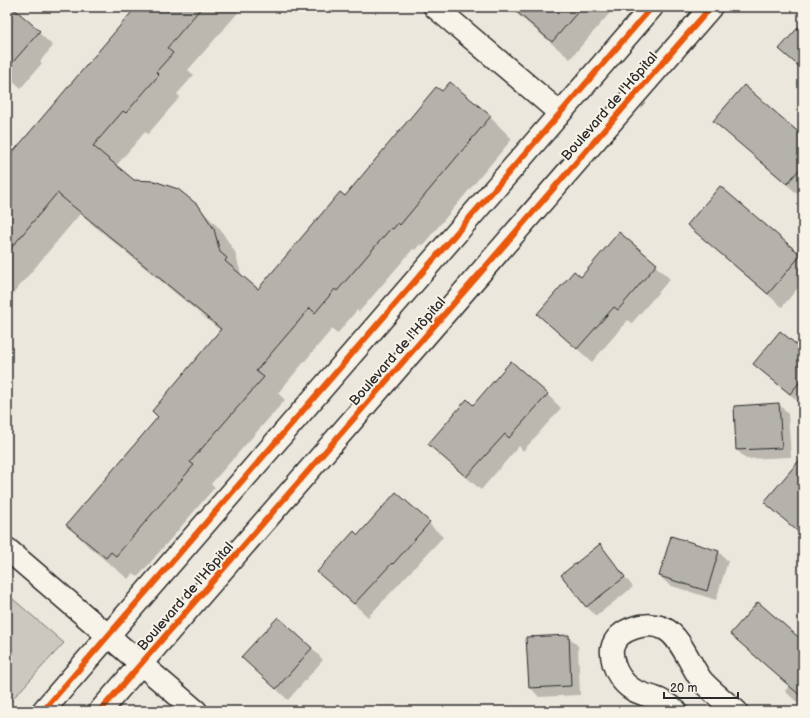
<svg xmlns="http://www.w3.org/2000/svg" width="810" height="718" font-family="'Balsamiq Sans',sans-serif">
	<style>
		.green { fill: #cbc8bf; stroke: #7b7a75 }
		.shadow { fill: #0003 }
		.building { fill: #b5b2ab; stroke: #2b2b2b }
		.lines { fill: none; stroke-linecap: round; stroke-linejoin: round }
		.street-casing { stroke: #2b2b2b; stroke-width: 25 }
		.secondary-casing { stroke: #2b2b2b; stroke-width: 25 }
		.street { stroke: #f7f3e8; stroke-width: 22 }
		.secondary { stroke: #f7f3e8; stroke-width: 22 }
		.cycleway-casing { stroke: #f7f3e8; stroke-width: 8 }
		.cycleway { stroke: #e8590c; stroke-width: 6 }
		.labels { text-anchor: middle; stroke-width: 4; stroke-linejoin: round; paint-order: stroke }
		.street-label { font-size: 14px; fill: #2b2b2b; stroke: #f7f3e8 }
	</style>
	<rect width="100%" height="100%" fill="#ebe7dd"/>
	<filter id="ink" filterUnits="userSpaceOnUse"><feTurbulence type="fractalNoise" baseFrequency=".025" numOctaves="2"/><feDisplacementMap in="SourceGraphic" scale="8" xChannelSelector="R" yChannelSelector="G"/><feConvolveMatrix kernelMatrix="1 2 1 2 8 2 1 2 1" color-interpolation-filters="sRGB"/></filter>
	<g filter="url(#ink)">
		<polygon class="green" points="7,594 64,643 7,705"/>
		<g class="shadow">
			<polygon points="7,7 11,7 53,46 40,61 42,63 21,88 7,75"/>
			<polygon points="137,7 243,7 188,70 194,75 177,94 180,97 148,134 145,132 116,166 134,181 198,207 220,229 235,252 241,274 258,290 450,83 490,117 512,139 422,246 420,244 415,250 413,249 359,312 357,310 337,334 332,329 278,393 285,400 211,484 215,487 138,577 133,573 128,579 89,547 67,525 159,417 221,331 80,214 7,301 7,162"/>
			<polygon points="509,7 615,7 570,59"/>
			<polygon points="714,121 803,137 803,195 801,197"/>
			<polygon points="688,225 800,256 803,259 803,282 782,307"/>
			<polygon points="619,233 670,279 632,323 628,320 592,362 538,314 581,278"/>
			<polygon points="803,351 803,399 800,403 754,364"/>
			<polygon points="547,394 561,408 523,451 519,446 481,490 443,457 473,406"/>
			<polygon points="779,404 788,414 791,457 746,459 737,450"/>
			<polygon points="397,493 443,537 368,617 319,572 358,537"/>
			<polygon points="672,537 719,552 728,561 716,600 669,585 660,576"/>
			<polygon points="600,546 633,587 596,616 586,606"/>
			<polygon points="731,634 803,643 803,708 785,691 789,686"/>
			<polygon points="568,636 578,646 580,695 539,697 530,687"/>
			<polygon points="312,648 323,660 288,700 242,657"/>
		</g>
		<g class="building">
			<polygon points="7,7 12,7 40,31 7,69"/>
			<polygon points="136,7 202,7 167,48 173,53 156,72 159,75 126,113 123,111 93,146 134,180 154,181 178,189 199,206 214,229 220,252 227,258 225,261 258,289 340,192 345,196 436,87 442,91 450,82 491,116 400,225 398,223 393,229 391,228 337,291 335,289 315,313 310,308 256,371 264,377 190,462 194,465 116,556 111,552 106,558 66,525 158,417 152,411 221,329 57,193 7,253 7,159"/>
			<polygon points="511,7 582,7 552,42"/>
			<polygon points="803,22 803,70 779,49"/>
			<polygon points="744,85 803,136 803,165 787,184 713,121"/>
			<polygon points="720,186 801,255 768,294 687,225"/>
			<polygon points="619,232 657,264 618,310 614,307 577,349 537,314 574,271 581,277"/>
			<polygon points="780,331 803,350 803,378 790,394 753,364"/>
			<polygon points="511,361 548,394 509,438 505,434 466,477 428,444 467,399 473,405"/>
			<polygon points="779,403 782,448 736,450 734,406"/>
			<polygon points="803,456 803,536 764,502"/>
			<polygon points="396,492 430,522 393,564 392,563 354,604 317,572 354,531 358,535"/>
			<polygon points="671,536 719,551 707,591 659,576"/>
			<polygon points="600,544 625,577 586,607 561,575"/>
			<polygon points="758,602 803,641 803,698 730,634"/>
			<polygon points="278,617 312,648 276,689 241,657"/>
			<polygon points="569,635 571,686 529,688 526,637"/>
		</g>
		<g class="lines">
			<g class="street-casing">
				<g id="street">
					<polyline points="435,7 560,113"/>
					<polyline points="7,549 196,711"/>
					<path d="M676,711C670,706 662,700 655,698C640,693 629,691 620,677C615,670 611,658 612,649C616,628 649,620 665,629C681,637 691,667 702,681C712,692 725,702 736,711"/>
				</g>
			</g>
			<g class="secondary-casing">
				<g id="secondary">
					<polyline points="43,711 652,7"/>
					<polyline points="100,711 711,7"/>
				</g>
			</g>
			<use href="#street" class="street"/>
			<use href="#secondary" class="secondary"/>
			<g class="cycleway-casing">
				<g id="cycleway">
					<polyline points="43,711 652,7"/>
					<polyline points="100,711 711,7"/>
				</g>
			</g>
			<use href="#cycleway" class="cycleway"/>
		</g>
	</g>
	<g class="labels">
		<g class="street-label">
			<text transform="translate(609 106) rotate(-49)" y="5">Boulevard de l'Hôpital</text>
			<text transform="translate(397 351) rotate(-49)" y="5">Boulevard de l'Hôpital</text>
			<text transform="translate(185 596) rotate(-49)" y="5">Boulevard de l'Hôpital</text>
		</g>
	</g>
	<rect width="810" height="718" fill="none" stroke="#f7f3e8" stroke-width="24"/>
	<rect x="12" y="12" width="786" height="694" fill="none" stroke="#2b2b2b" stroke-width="1.5" filter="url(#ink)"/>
	<path d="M664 692v6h74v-6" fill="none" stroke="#2b2b2b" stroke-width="2"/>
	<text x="670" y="692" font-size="12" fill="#2b2b2b" stroke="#f7f3e8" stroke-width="3" paint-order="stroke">20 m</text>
</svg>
